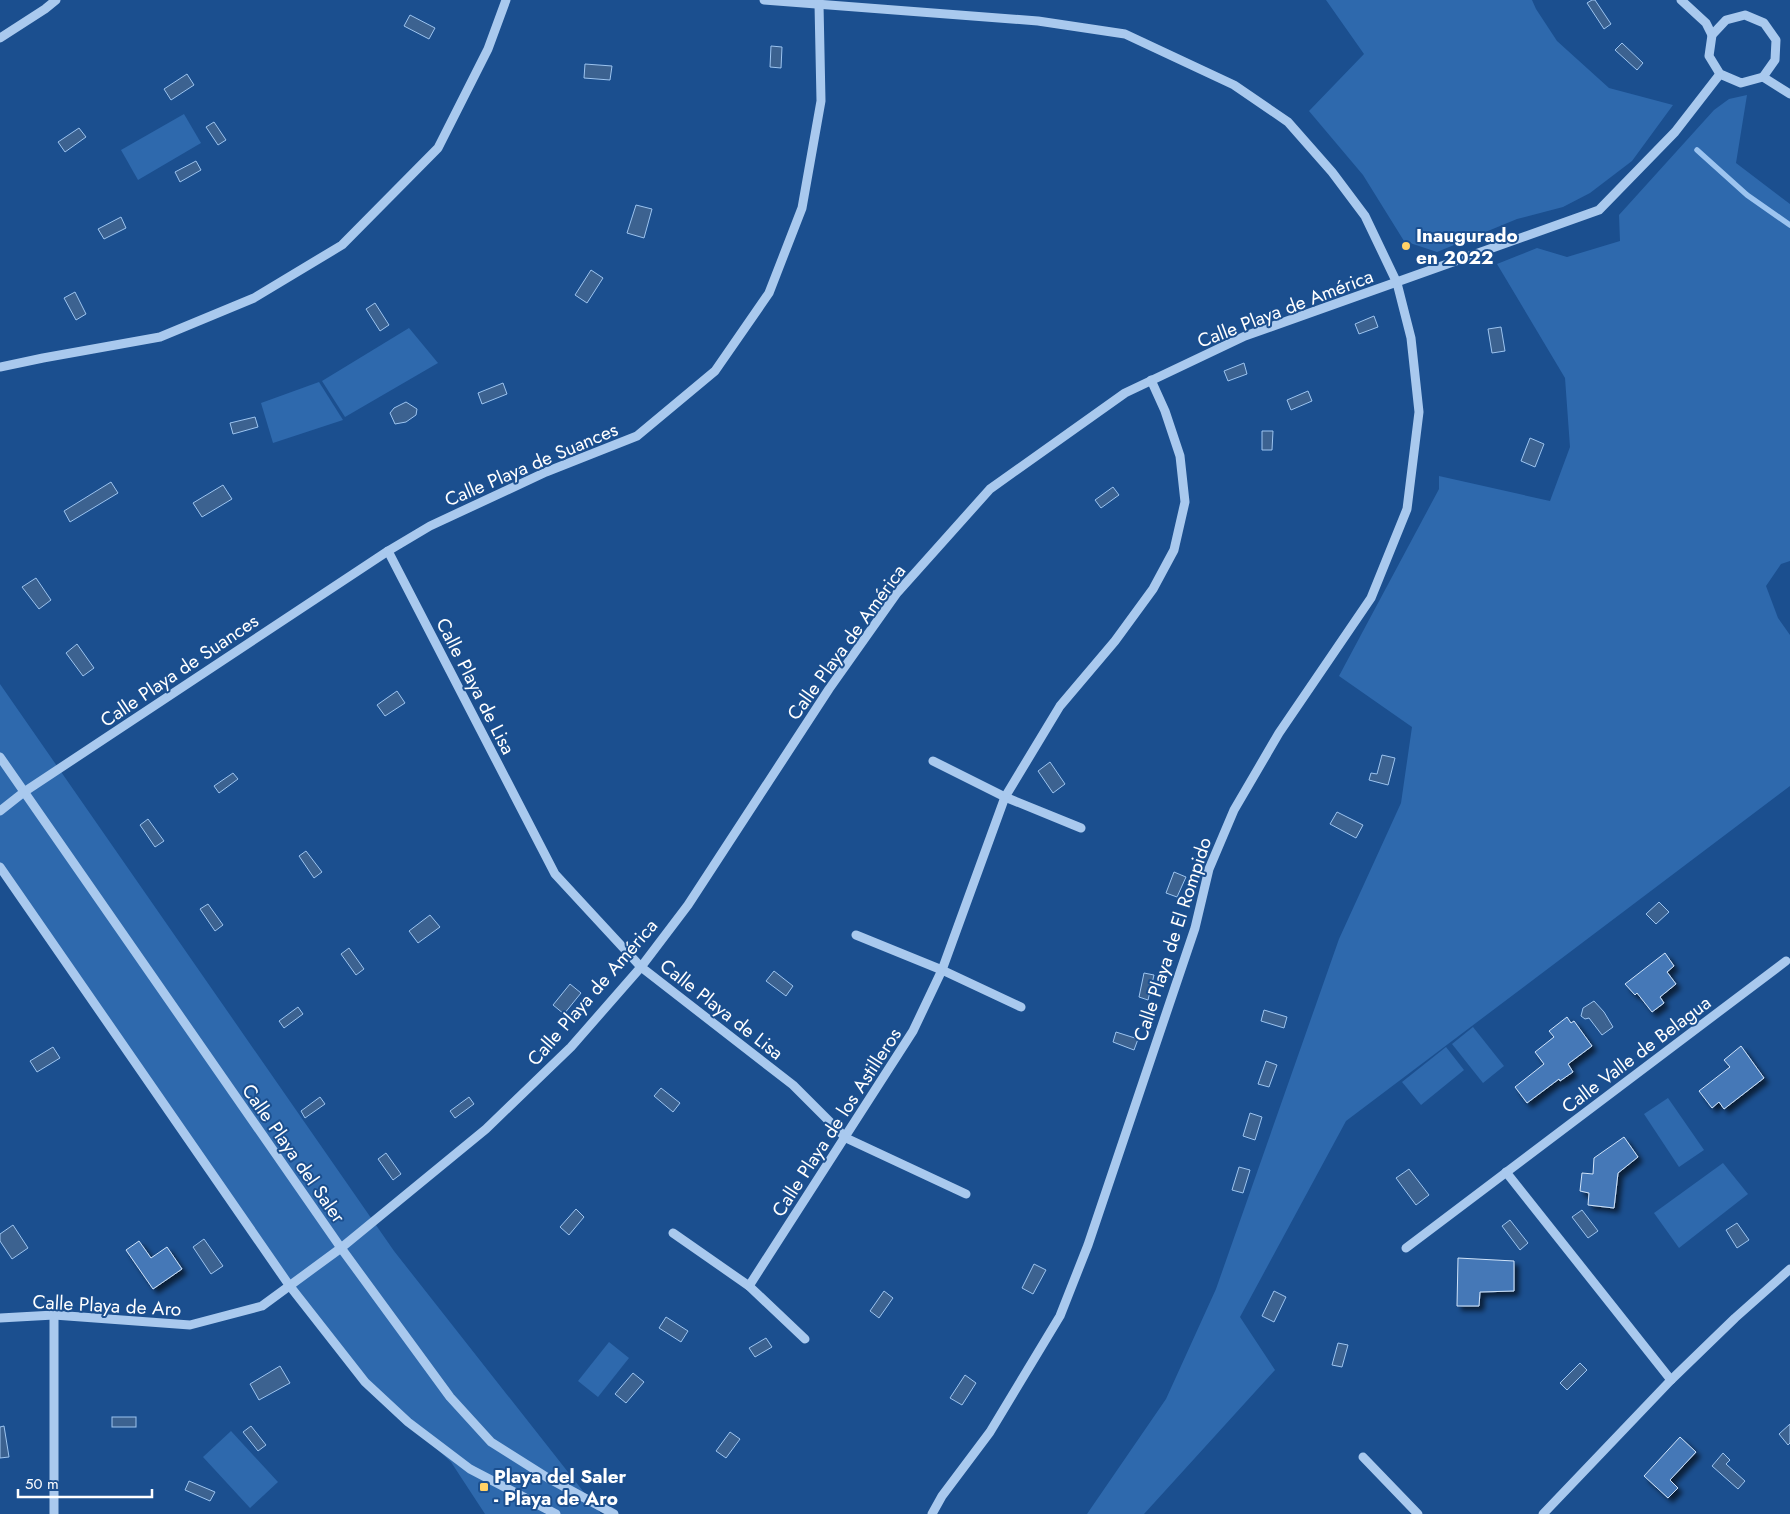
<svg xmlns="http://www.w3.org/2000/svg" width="1790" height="1514" font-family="Jost,sans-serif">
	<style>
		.green { fill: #2e69ad }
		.water { fill: #3c6290; stroke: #9cc4f0 }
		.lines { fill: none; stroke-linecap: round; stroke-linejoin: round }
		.stream { stroke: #9cc4f0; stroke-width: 5.5 }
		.building { fill: #4478b7; stroke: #cfe3fa; filter: url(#shadow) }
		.minor { stroke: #a9c9ee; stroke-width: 9 }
		.poi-dot { fill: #ffd166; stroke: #1b4f8f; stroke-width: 2 }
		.labels { text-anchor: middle; stroke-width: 4; stroke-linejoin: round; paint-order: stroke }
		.poi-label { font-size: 19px; font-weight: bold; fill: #fff; stroke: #1b4f8f; text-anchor: start }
		.street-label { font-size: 19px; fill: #fff; stroke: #1b4f8f }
	</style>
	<defs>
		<filter id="shadow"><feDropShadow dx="4.5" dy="4.5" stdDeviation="2.5" flood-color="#0009"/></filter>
	</defs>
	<rect width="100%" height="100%" fill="#1b4f8f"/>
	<g class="green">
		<polygon points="1326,0 1532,0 1536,9 1557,41 1609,88 1673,105 1632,161 1590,193 1563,207 1517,219 1437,252 1404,241 1363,175 1309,111 1364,54"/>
		<polygon points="1747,95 1736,163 1790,204 1790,561 1781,564 1766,586 1778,618 1790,635 1790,786 1346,1121 1240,1317 1275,1370 1144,1514 1087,1514 1166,1399 1216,1289 1339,939 1401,803 1412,727 1339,676 1439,489 1439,476 1550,501 1570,447 1565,378 1497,264 1537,248 1567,257 1620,241 1619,215 1714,110 1729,99"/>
		<polygon points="184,114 201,143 138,180 121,150"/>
		<polygon points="409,328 438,363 345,417 322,381"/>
		<polygon points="319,382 343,420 273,443 261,403"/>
		<polygon points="0,684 394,1251 601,1514 485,1514 451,1462 378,1395 292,1294 0,874"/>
		<polygon points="1473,1027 1504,1066 1483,1083 1452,1044"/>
		<polygon points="1446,1047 1464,1070 1421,1105 1402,1082"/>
		<polygon points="1668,1098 1704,1150 1679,1167 1644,1114"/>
		<polygon points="1723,1163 1748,1194 1679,1248 1654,1213"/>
		<polygon points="609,1342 629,1358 598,1397 578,1381"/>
		<polygon points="231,1431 278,1482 250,1508 203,1457"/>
	</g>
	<g class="water">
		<polygon points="1592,0 1595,0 1611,24 1604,29 1587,3"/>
		<polygon points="410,15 435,28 429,39 404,26"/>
		<polygon points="1622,43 1643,63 1637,70 1615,50"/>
		<polygon points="771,46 782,47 781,68 770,67"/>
		<polygon points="585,64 612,66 610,80 584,78"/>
		<polygon points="187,74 194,85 171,100 164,89"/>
		<polygon points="214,122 226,140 218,145 206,127"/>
		<polygon points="79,128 86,137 65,152 58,142"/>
		<polygon points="196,161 201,170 180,182 175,172"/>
		<polygon points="636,205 652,209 644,238 627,233"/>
		<polygon points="121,217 126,228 104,239 98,229"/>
		<polygon points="591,270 603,278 587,303 575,295"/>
		<polygon points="75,292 86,314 76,320 64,298"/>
		<polygon points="375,303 389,325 380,331 366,309"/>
		<polygon points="1374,316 1378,327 1359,334 1355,324"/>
		<polygon points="1501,327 1505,351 1492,353 1488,329"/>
		<polygon points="1244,363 1247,374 1228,381 1224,371"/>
		<polygon points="503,383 507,394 482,404 478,393"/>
		<polygon points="1308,391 1312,401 1291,410 1287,400"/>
		<polygon points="406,402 417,409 416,415 406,422 395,424 390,413 394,408"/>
		<polygon points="255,417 258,427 233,434 230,423"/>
		<polygon points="1262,431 1273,431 1272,450 1262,450"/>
		<polygon points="1530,438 1544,444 1535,467 1521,461"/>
		<polygon points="111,482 118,493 70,522 64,511"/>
		<polygon points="223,485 232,499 202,517 193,503"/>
		<polygon points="1113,487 1119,495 1101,508 1095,500"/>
		<polygon points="36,578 51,600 39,609 22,587"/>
		<polygon points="77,644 94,668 83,676 66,653"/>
		<polygon points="397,691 405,703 385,716 377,705"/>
		<polygon points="1382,755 1395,758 1388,785 1369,780 1371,773 1377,774"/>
		<polygon points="1050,762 1065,784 1053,793 1038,771"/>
		<polygon points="233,773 238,779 219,793 214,786"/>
		<polygon points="1337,812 1363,825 1356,838 1330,824"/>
		<polygon points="148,819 164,841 155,847 140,825"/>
		<polygon points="306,851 322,872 314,878 299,856"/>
		<polygon points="1174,872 1186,877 1177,897 1166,893"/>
		<polygon points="1659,902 1669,912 1656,924 1646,914"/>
		<polygon points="208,904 223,925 215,931 200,909"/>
		<polygon points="430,915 440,927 418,943 409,931"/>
		<polygon points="349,948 364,969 356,975 341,954"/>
		<polygon points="774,971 793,986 786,996 766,981"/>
		<polygon points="1144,973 1154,975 1148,1000 1139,997"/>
		<polygon points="570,984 581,993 564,1014 553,1005"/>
		<polygon points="1594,1001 1604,1012 1613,1027 1602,1035 1589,1018 1585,1019 1581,1016 1583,1008"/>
		<polygon points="298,1007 303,1014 284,1028 279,1021"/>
		<polygon points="1264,1010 1287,1017 1284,1028 1261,1021"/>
		<polygon points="1116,1032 1138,1039 1134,1050 1113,1042"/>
		<polygon points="53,1047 60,1058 37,1072 30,1061"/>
		<polygon points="1266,1061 1277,1065 1269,1087 1258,1084"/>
		<polygon points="661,1088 680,1103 673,1112 654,1096"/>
		<polygon points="320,1097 325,1104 305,1118 301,1111"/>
		<polygon points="469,1097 474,1104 455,1118 450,1111"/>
		<polygon points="1250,1113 1262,1117 1255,1140 1243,1136"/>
		<polygon points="386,1153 401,1174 393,1180 378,1159"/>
		<polygon points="1239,1167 1250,1170 1243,1193 1232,1190"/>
		<polygon points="1409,1169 1429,1195 1416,1205 1396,1178"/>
		<polygon points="576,1209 584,1217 569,1235 560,1227"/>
		<polygon points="1582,1210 1598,1231 1588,1238 1572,1217"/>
		<polygon points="1510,1220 1528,1243 1520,1250 1502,1226"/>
		<polygon points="1737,1223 1749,1240 1737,1248 1726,1230"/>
		<polygon points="13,1225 28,1248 12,1259 0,1241 0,1234"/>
		<polygon points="204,1239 223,1266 211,1274 193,1247"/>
		<polygon points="1034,1264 1046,1270 1033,1294 1022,1288"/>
		<polygon points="884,1291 893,1298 879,1318 870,1311"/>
		<polygon points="1274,1291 1286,1297 1274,1322 1262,1316"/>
		<polygon points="666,1317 688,1331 681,1342 659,1328"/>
		<polygon points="766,1338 772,1347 755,1357 749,1348"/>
		<polygon points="1338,1343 1348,1345 1342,1367 1332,1365"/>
		<polygon points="1580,1363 1587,1370 1567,1390 1560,1383"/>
		<polygon points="280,1366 290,1383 259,1400 250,1384"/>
		<polygon points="633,1373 644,1382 626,1403 615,1394"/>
		<polygon points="965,1375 976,1383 962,1405 950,1398"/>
		<rect x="112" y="1417" width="24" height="10"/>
		<polygon points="1790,1424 1790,1443 1788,1445 1779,1434"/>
		<polygon points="4,1426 9,1457 0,1458 0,1427"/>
		<polygon points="251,1426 266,1445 258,1451 243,1432"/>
		<polygon points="730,1432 740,1439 726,1458 716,1451"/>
		<polygon points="1723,1453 1730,1460 1726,1464 1745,1481 1738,1489 1712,1466"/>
		<polygon points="189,1481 215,1492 210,1501 185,1490"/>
	</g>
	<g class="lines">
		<polyline class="stream" points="1697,150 1747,195 1790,225"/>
	</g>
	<g class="building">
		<polygon points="1665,953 1674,966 1667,972 1676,984 1660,997 1664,1003 1652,1012 1637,993 1635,995 1625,984"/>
		<polygon points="1567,1017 1571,1023 1574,1021 1592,1046 1568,1064 1573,1072 1560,1081 1559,1079 1527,1103 1515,1087 1544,1064 1535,1052 1554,1037 1549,1031"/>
		<polygon points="1741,1046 1764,1078 1724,1109 1719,1102 1712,1108 1699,1091 1730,1067 1724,1060"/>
		<polygon points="1624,1137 1638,1157 1618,1173 1614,1208 1588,1205 1589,1193 1580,1191 1582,1173 1593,1174 1594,1158"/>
		<polygon points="139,1241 151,1258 167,1247 182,1269 153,1289 126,1250"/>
		<polygon points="1458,1258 1514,1261 1514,1291 1480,1292 1479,1306 1457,1306"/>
		<polygon points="1680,1437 1696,1452 1670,1480 1678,1488 1668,1498 1644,1476"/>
	</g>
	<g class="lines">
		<g class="minor">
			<polyline points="764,0 1038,21 1125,34 1234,85 1288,122 1332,172 1365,216 1397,283 1411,338 1419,412 1407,509 1371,598 1279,733 1234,810 1209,869 1195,928 1088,1245 1060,1316 990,1432 942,1496 932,1514"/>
			<polyline points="1681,0 1706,23 1712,35"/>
			<polygon points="1745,15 1764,23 1776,40 1775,60 1763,77 1741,83 1720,74 1709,56 1712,35 1726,20"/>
			<polyline points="0,38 45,9 56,0"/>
			<polyline points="1763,77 1790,94"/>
			<polyline points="0,367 43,358 160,337 254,298 342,245 438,148 488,49 506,0"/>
			<polyline points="388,551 555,874 641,967 793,1085 846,1138 966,1194"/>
			<polyline points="0,757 341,1248 450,1397 491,1442 548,1478 614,1514"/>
			<polyline points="933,761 1005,797 1081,828"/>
			<polyline points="0,811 24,792 388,551 430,526 546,472 637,436 715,371 769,293 802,208 821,101 819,4"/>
			<polyline points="0,867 289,1285 365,1382 408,1422 470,1469 556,1514"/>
			<polyline points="856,935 942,970 1021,1007"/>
			<polyline points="1506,1172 1671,1380"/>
			<polyline points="673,1233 749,1286 805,1339"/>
			<polyline points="1406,1248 1786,961"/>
			<polyline points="749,1286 913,1031 942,970 1005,797 1060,706 1115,641 1153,589 1174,550 1185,502 1180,456 1165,411 1151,380"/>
			<polyline points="54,1315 54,1514"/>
			<polyline points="0,1318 54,1315 190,1325 262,1306 341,1248 486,1129 571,1047 641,967 688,905 829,689 897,593 990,489 1125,393 1245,336 1599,210 1675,132 1720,74"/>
			<polyline points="1363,1457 1418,1514"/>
			<polyline points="1543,1514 1671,1380 1735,1318 1790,1269"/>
		</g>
	</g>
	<g class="poi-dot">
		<circle cx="1406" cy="246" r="5"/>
		<rect x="479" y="1482" width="10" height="10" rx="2.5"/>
	</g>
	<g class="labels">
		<g class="poi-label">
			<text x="1416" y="242">Inaugurado<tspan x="1416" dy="22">en 2022</tspan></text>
			<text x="494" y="1483">Playa del Saler<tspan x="494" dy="22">- Playa de Aro</tspan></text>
		</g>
		<g class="street-label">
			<text transform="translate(1285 308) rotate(-21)" y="7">Calle Playa de América</text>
			<text transform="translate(531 464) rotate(-23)" y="7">Calle Playa de Suances</text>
			<text transform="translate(846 642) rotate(-54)" y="7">Calle Playa de América</text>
			<text transform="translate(179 670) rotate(-34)" y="7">Calle Playa de Suances</text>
			<text transform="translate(476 686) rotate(63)" y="7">Calle Playa de Lisa</text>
			<text transform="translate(1172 939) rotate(-72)" y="7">Calle Playa de El Rompido</text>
			<text transform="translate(592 992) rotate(-49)" y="7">Calle Playa de América</text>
			<text transform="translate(722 1009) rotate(38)" y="7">Calle Playa de Lisa</text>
			<text transform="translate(1636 1054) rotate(-37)" y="7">Calle Valle de Belagua</text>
			<text transform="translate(836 1122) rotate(-57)" y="7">Calle Playa de los Astilleros</text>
			<text transform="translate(294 1153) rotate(55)" y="7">Calle Playa del Saler</text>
			<text transform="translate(107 1305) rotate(3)" y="7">Calle Playa de Aro</text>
		</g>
	</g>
	<path d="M18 1489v8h134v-8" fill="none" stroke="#ffffff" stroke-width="2.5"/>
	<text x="25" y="1489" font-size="15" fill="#ffffff" stroke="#1b4f8f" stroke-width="4" paint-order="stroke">50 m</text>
</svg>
